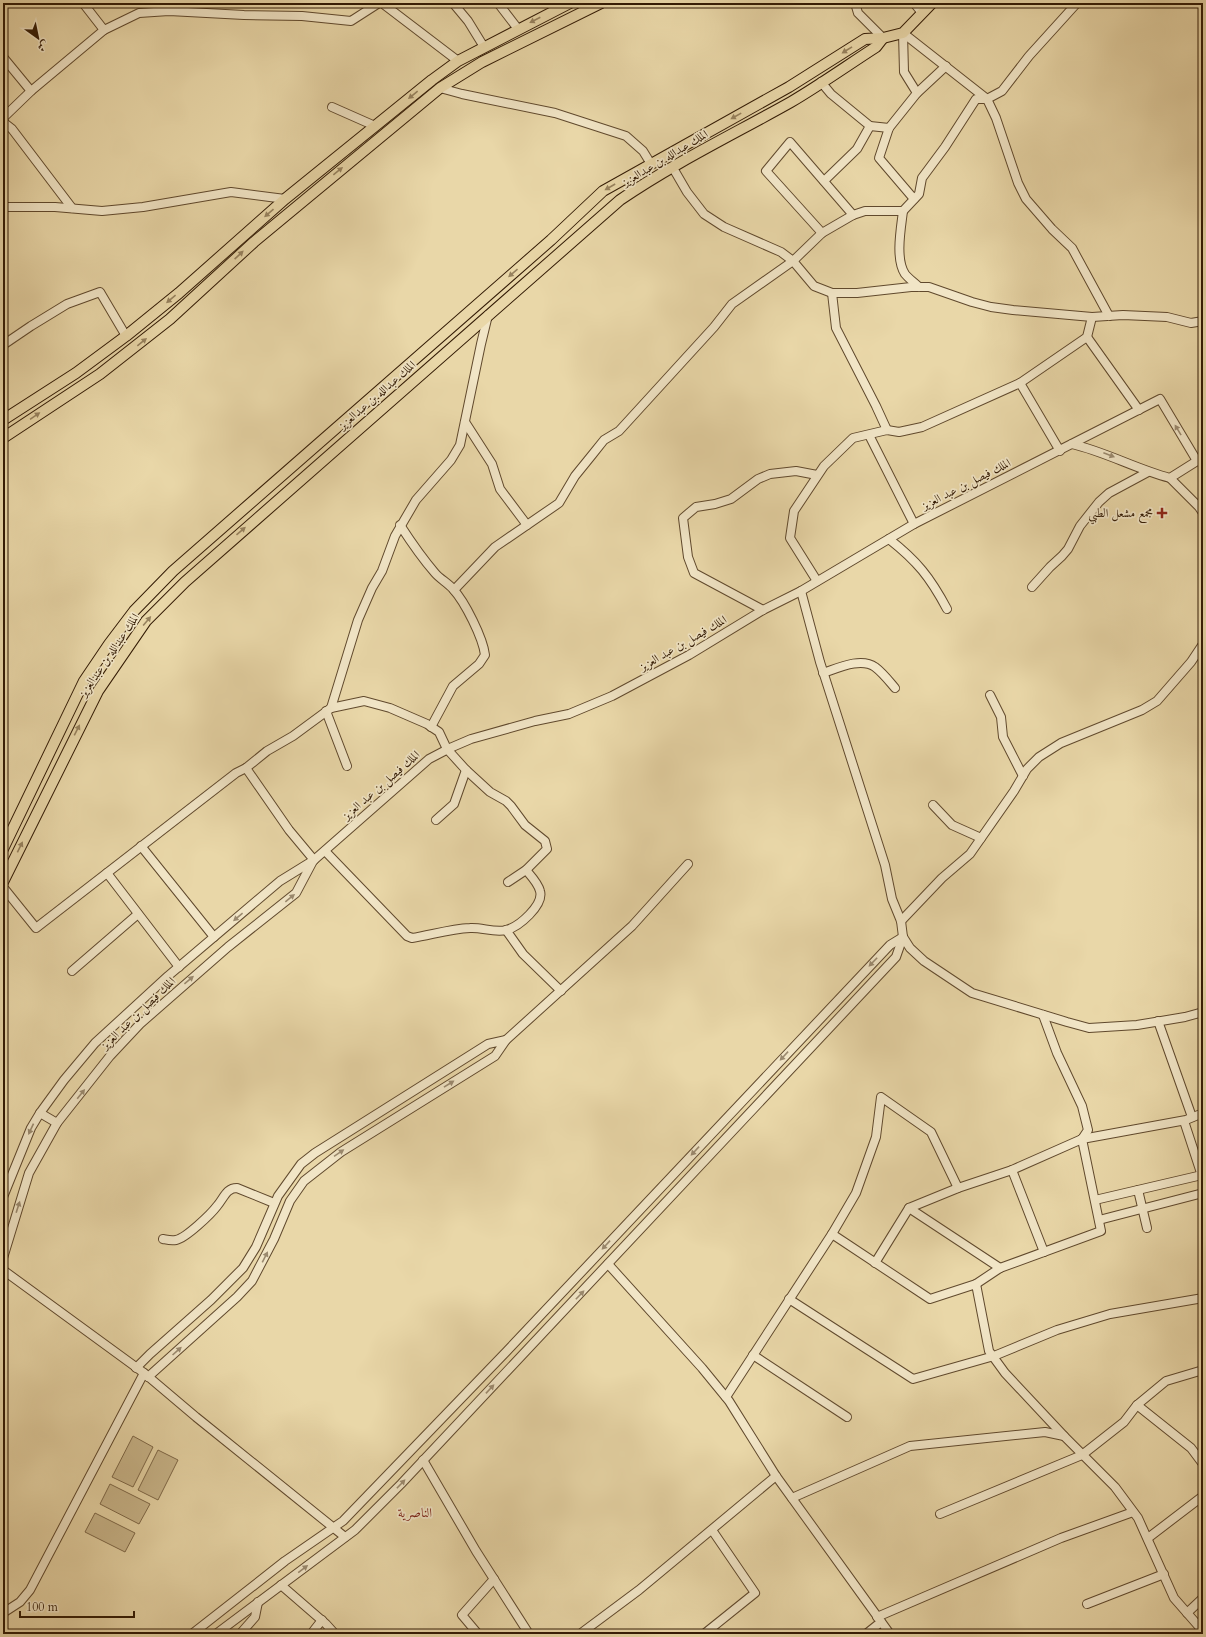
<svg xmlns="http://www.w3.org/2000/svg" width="1206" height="1637" font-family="Cardo,Amiri,serif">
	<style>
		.grass { fill: #cab78c; stroke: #7e6848 }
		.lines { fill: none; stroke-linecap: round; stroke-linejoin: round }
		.minor-casing { stroke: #60492d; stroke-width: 10 }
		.major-casing { stroke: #321a04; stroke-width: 12 }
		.minor { stroke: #f1e5c6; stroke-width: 8 }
		.major { stroke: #e9d7a8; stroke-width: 10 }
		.oneway { fill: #97825e }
		.oneway2 { fill: #9b8a6f }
		.poi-dot { fill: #8f2418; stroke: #f1e5c6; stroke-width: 1.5 }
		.labels { text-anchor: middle; stroke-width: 3.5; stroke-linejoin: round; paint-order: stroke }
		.street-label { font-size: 12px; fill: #321a04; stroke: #f1e5c6 }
		.poi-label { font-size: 12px; fill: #321a04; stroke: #f1e5c6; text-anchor: end }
		.neighbourhood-label { font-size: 13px; fill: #7a1f14; stroke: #f1e5c6 }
	</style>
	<rect width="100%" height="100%" fill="#e9d7a8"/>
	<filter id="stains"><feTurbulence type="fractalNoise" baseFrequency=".005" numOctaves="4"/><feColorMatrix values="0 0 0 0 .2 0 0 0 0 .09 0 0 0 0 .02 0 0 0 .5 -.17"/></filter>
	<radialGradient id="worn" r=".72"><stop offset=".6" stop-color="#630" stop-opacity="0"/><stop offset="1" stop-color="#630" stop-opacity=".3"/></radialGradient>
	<g class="grass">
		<polygon points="133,1436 153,1447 133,1487 112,1477"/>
		<polygon points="158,1450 178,1460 158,1500 138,1490"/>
		<polygon points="110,1484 150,1504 139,1524 100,1504"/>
		<polygon points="95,1513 135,1533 125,1552 85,1532"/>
	</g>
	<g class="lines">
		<g class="minor-casing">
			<g id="minor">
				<polyline points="83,3 104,30 139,13 169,11 244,15 302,16 351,21 379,3"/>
				<polyline points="382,3 458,61"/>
				<polyline points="453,3 468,21 484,47"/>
				<polyline points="498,3 518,29"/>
				<polyline points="855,3 858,13 883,38"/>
				<polyline points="914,3 922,13"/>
				<polyline points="903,33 987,99 996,118 1018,183 1026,199 1052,229 1072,248 1109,316"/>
				<polyline points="903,33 904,72 917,93 889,128 879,158 914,199"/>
				<polyline points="3,57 31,91 104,30"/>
				<polyline points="821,82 831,94 870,126 857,149 824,181"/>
				<polyline points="440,88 462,94 555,113 626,136 643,151 651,164"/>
				<polyline points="917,93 946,66"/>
				<polyline points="332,107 375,126"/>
				<polyline points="3,118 31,91"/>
				<polyline points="3,122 12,129 72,208"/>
				<polyline points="870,126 889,128"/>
				<polyline points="673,168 687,192 704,214 724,227 781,252 793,261 814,286 832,293 857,293 911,287 929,287 972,302 991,307 1013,310 1092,317 1123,315 1167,317 1191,323 1203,321"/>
				<polyline points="3,207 55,207 102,211 143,207 231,192 285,199"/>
				<polyline points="903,211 919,194 922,178 945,147 976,99 987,99 1002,91 1029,56 1077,3"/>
				<polyline points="822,233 766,171 790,142 853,215"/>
				<polyline points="832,293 836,328 876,406 887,430"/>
				<polyline points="1087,337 1139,410"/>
				<polyline points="3,345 31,326 67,304 100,292 126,336"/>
				<polyline points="1020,383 1060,451"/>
				<polyline points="465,422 492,464 500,489 527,525"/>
				<polyline points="869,435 914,524"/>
				<path d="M1072,444C1106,452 1136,469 1170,478L1197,461L1203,459"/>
				<polyline points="1170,478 1199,507 1203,513"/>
				<path d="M400,525C411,542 422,558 435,573C440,579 448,583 453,589C465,602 483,638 485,655L479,664L453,686L431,727"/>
				<path d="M889,539C917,561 930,577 947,609"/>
				<polyline points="817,581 790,538 794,511 824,466 853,438 887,430 899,432 922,427 1020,383 1087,337 1092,317"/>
				<polyline points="1032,587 1050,567 1062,556 1068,549 1080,526 1099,502 1109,493 1148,472"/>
				<path d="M454,590L495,547L559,503L575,476L592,455L604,440L619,431L714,327L732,304L793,261L822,233L853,215L865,211H903C901,228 895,259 905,274C909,279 915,283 919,287"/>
				<polyline points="801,591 820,662 885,865 892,899 901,921 903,937 910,948 924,961 972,993 1067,1022 1089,1028 1137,1025 1185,1017 1203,1012"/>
				<polyline points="763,610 694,573 688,557 683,518 696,507 715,504 731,499 758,479 770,474 796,471 817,475"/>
				<path d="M823,673C838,668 861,657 875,667C883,673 889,681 895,688"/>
				<polyline points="990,695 1001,717 1003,737 1023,776"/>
				<polyline points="331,708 364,701 390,708 427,724 439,732 447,749 466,770 490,792 506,801 511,806 525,825 545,841 547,849 526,870 508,882"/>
				<polyline points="326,711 347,766"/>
				<polyline points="933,805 952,825 981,838"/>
				<polyline points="436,820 454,804 466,770"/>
				<polyline points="141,846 214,937"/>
				<path d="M325,851L407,936L412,938C431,935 450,929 470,928C481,927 495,933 506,930C519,927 544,905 540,891C538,883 531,876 526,870"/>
				<polyline points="314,860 289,830 246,768 267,751 293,736 331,708 358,620 372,588 382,571 395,536 416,500 451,460 460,445 481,344 488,315"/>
				<polyline points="107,873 179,967"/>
				<polyline points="3,887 36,928 236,773 246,768"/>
				<polyline points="901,921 942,878 970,854 1014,791 1027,769 1039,757 1061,743 1142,710 1157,701 1191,662 1203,644"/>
				<polyline points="506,930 523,954 561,991"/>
				<polyline points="72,971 138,914"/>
				<polyline points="1043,1015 1057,1053 1082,1106 1088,1130 1082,1139"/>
				<polyline points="1158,1021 1192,1117"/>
				<polyline points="506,1040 632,926 688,864"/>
				<polyline points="40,1113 57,1123"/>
				<polyline points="1184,1121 1203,1179"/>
				<polyline points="1082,1139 1186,1120 1203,1113"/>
				<polyline points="1012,1170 1044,1252"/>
				<polyline points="1138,1190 1147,1228"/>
				<polyline points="3,1197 31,1128 40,1113 64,1080 95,1043 168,976 280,881 314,860 429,759 450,748 471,739 535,721 569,714 612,696 689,655 763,610 801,591 914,524 1160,399 1197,461"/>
				<polyline points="1095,1200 1202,1175"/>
				<polyline points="909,1208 1000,1268"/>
				<polyline points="1099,1220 1203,1193"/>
				<polyline points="832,1234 856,1193 876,1137 881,1097 931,1132 958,1188"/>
				<path d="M163,1239C168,1240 171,1241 176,1240C186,1238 211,1214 217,1206C224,1198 226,1188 237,1188L274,1203"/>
				<polyline points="3,1258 29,1173 57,1123 110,1056 140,1024 228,947 296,893 313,861"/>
				<polyline points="875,1263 909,1208 958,1188 1012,1170 1082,1139 1101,1231 1000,1268 976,1284"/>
				<polyline points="608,1264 702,1368 729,1401 776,1476 890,1634"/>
				<polyline points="3,1270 144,1373 196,1417 345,1537"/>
				<polyline points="789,1299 913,1379 994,1356 1057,1330 1110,1314 1203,1298"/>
				<polyline points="753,1355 847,1417"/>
				<polyline points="136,1368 150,1354 211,1300 243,1268 256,1247 278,1196 301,1164 315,1153 488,1044 506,1040 495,1056 341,1152 304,1181 290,1201 274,1239 252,1281 237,1297 148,1377"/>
				<polyline points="726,1397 832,1234 930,1299 976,1284 989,1351 1005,1373 1064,1436"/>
				<polyline points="1137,1405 1191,1448 1203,1464"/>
				<polyline points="423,1460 476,1551 529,1634"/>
				<polyline points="792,1498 910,1446 1045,1432 1064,1436 1115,1487 1138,1518 1174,1598 1202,1630"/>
				<polyline points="940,1514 1082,1455 1124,1422 1137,1405 1166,1381 1203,1370"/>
				<polyline points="1148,1538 1203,1496"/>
				<polyline points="281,1585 326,1624 335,1634"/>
				<polyline points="1087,1604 1164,1574"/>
				<polyline points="3,1613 20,1602 30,1590 144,1373"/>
				<polyline points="1187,1613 1203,1598"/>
				<polyline points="877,1617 1061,1538 1133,1512"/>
				<polyline points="192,1634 285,1561 343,1521 506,1352 890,945 903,937"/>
				<polyline points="216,1634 355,1530 401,1484 896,957 903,937"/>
				<polyline points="240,1634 255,1617 258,1602"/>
				<polyline points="311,1634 322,1620"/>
				<polyline points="478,1634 462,1615 494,1579"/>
				<polyline points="580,1634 639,1590 776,1476"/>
				<polyline points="704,1634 755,1593 712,1530"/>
				<polyline points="866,1634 881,1622"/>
			</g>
		</g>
		<g class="major-casing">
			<g id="major">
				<polyline points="3,420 76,373 126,336 179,293 285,199 432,80 458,61 570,3"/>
				<polyline points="3,438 100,374 170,319 254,242 440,88 482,62 601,3"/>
				<polyline points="3,849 84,681 109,644 134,611 173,571 551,240 603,191 789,87 865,39 883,38 903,33 932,3"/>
				<path d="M3,882L98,691L146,621L185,582L620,200C674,163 734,134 791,102C820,85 848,65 876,47L883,38"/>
			</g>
		</g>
		<use href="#minor" class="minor"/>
		<use href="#major" class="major"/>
	</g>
	<defs><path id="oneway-solid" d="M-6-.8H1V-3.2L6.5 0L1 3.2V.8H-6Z"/></defs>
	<g class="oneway">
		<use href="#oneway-solid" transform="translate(535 20) rotate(153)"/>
		<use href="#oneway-solid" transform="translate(847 50) rotate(148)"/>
		<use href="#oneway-solid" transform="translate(413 95) rotate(141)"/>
		<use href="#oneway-solid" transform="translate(736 116) rotate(151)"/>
		<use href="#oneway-solid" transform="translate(338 171) rotate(-39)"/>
		<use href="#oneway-solid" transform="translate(610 187) rotate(150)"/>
		<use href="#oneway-solid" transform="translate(269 213) rotate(139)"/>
		<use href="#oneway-solid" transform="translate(239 255) rotate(-43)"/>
		<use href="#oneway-solid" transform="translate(513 273) rotate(139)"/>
		<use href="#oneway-solid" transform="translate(171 299) rotate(140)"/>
		<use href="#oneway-solid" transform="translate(142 342) rotate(-39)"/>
		<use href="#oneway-solid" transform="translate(35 416) rotate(-34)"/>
		<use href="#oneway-solid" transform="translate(241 531) rotate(-41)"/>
		<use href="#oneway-solid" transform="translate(147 621) rotate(-50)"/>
		<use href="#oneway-solid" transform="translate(77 730) rotate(-63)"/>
		<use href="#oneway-solid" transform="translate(20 847) rotate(-64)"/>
	</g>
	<g class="oneway2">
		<use href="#oneway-solid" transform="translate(1178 430) rotate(-121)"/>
		<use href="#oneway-solid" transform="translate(1109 455) rotate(21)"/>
		<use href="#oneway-solid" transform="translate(290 898) rotate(-39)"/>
		<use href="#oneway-solid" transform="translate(238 917) rotate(140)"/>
		<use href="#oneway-solid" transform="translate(873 962) rotate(134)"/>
		<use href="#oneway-solid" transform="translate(189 980) rotate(-40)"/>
		<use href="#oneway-solid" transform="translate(784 1056) rotate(133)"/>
		<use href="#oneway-solid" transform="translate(449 1084) rotate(-32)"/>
		<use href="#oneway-solid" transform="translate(81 1094) rotate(-51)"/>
		<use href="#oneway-solid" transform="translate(31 1129) rotate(115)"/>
		<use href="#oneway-solid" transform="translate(695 1151) rotate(133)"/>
		<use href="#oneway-solid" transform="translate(339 1153) rotate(-34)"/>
		<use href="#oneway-solid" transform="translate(18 1207) rotate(-72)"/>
		<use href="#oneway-solid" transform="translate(606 1245) rotate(133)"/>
		<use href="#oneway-solid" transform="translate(265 1257) rotate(-63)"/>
		<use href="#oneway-solid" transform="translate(580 1295) rotate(-46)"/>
		<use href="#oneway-solid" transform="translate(177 1351) rotate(-42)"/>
		<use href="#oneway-solid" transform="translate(490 1389) rotate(-47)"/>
		<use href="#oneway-solid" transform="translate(401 1484) rotate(-46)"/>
		<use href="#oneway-solid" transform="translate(303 1569) rotate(-37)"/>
	</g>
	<path class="poi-dot" d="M1160 507h4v4h4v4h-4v4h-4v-4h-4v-4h4z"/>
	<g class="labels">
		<g class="street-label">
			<text transform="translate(665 158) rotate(-31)" y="4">الملك عبدالله بن عبدالعزيز</text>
			<text transform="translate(377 395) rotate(-41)" y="4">الملك عبدالله بن عبدالعزيز</text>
			<text transform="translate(966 484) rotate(-27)" y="4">الملك فيصل بن عبد العزيز</text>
			<text transform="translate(683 643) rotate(-30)" y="4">الملك فيصل بن عبد العزيز</text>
			<text transform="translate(109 655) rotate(-56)" y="4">الملك عبدالله بن عبدالعزيز</text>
			<text transform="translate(381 785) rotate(-41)" y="4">الملك فيصل بن عبد العزيز</text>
			<text transform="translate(138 1013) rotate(-44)" y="4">الملك فيصل بن عبد العزيز</text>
		</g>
		<g class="poi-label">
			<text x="1153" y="517">مجمع مشعل الطبي</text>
		</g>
		<g class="neighbourhood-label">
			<text x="415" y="1517">الناصرية</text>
		</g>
	</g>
	<rect width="1206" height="1637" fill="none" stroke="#e9d7a8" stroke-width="16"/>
	<rect x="4" y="4" width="1198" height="1629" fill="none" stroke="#321a04" stroke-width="2"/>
	<rect x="8" y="8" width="1190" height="1621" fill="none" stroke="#321a04"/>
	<g transform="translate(38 38) rotate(147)" stroke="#f1e5c6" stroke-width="3" paint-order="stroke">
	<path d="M0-3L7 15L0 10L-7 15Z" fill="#321a04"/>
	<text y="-6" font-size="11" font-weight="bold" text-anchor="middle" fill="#321a04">ش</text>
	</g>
	<path d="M20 1611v6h114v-6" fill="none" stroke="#321a04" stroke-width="2"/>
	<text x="26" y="1611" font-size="12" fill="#321a04" stroke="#f1e5c6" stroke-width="3" paint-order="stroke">100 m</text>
	<rect width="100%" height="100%" filter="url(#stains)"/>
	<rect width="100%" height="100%" fill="url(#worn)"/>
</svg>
